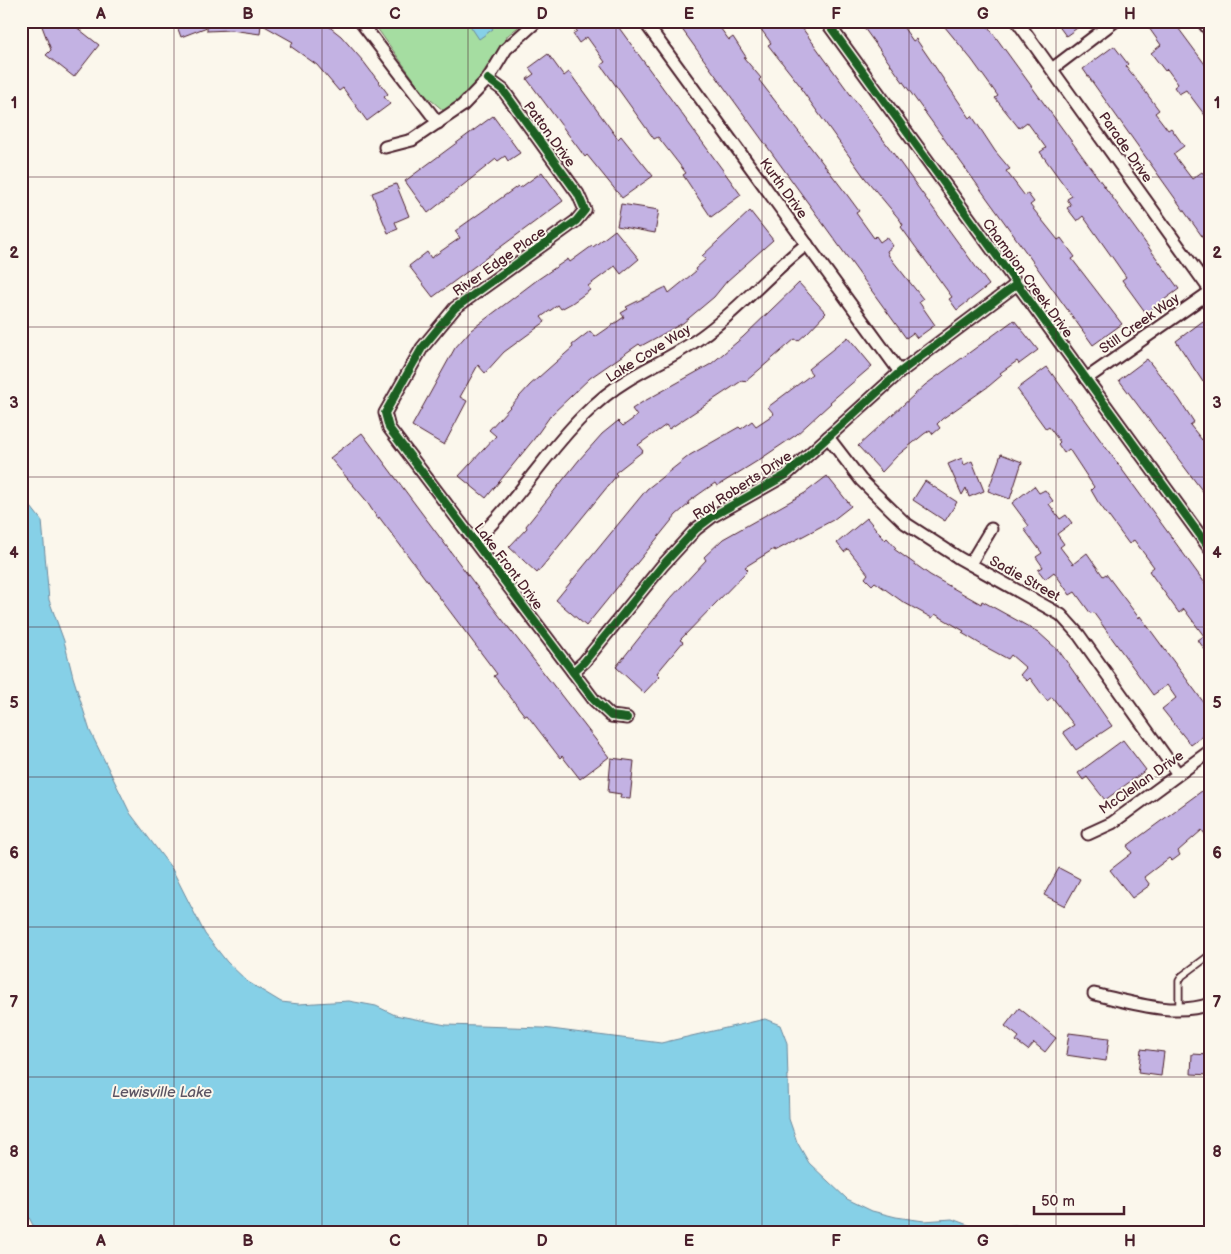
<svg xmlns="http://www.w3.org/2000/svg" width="1231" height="1254" font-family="'Balsamiq Sans',sans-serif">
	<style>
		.green { fill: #a5dda1; stroke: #787e66 }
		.water { fill: #86d0e7; stroke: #6e899c }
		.building { fill: #c3b2e3; stroke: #4a1f2b }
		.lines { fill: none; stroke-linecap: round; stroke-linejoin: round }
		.service-casing { stroke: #4a1f2b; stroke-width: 9 }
		.minor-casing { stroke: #4a1f2b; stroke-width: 15 }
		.service { stroke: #fbf7ec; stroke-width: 5.5 }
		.minor { stroke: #fbf7ec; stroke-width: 11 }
		.cycleway-casing { stroke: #fbf7ec; stroke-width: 11 }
		.cycleway { stroke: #1b5e20; stroke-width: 8 }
		.grid { fill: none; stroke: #4a1f2b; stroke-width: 1; stroke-opacity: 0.55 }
		.labels { text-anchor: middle; stroke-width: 4; stroke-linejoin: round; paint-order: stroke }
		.street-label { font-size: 14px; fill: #4a1f2b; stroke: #fbf7ec }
		.water-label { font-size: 15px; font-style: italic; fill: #5c5463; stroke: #fbf7ec }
		.neatline { fill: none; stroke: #4a1f2b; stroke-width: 2 }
		.grid-label { font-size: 16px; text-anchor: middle; font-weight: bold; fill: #4a1f2b }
	</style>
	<rect width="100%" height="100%" fill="#fbf7ec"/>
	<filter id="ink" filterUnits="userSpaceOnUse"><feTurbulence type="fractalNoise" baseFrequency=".02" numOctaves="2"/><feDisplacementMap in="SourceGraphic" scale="10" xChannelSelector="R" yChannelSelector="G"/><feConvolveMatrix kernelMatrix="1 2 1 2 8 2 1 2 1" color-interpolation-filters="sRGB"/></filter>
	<g filter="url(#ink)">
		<polygon class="green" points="372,21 526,21 508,35 470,92 444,111 425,95"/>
		<g class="water">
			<polygon points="467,21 488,22 493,29 479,39"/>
			<polygon points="21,494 42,521 49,600 64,641 73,677 90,731 130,813 172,869 205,934 227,962 248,982 281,1002 299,1004 349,1001 376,1006 395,1015 446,1025 543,1028 661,1043 765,1019 780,1025 787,1043 789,1119 797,1142 809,1163 847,1199 872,1211 896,1217 924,1221 952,1219 976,1228 1015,1225 1067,1233 37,1233 21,1202"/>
		</g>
		<g class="building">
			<polygon points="40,21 73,21 75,26 99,45 74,77 46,55 51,50"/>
			<polygon points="175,21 322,21 341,36 363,61 388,94 384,97 390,104 367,121 343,88 339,91 317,65 290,46 293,42 261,24 260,34 231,30 207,31 207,27 181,37"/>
			<polygon points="570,21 614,21 741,195 711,217 683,175 686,173 658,137 654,139 601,65 605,62 587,37 579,43 573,34 577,31"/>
			<polygon points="676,21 715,21 729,40 733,37 746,57 744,58 761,78 759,80 845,192 859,211 856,213 874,238 876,236 880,242 887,237 893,246 887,251 889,256 923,299 919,302 935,325 917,338 913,333 906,338"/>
			<polygon points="755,21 797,21 989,285 957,310 949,299 952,297 901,227 903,225 900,220 865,178 801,89 802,88 768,45 771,43"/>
			<polygon points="859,21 899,21 913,41 916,39 970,118 972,116 995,151 1010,169 1006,171 1025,196 1028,194 1034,202 1030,205 1058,240 1061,238 1075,257 1072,259 1122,324 1093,345"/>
			<polygon points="940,21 984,21 1179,289 1146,313 1122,280 1126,277 1117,264 1083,216 1077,221 1067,208 1071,205 1067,199 1072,196 1040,152 1046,148 1027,122 1019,128 995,98 998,96 972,60"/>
			<polygon points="1055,21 1087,21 1066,36"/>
			<polygon points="1144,21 1173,21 1210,71 1210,122 1186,90 1179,94 1174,87 1178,84 1167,69 1165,71 1151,53 1161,45"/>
			<polygon points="1114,46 1128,64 1126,66 1159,110 1155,113 1168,130 1171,128 1184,146 1173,154 1192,179 1202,172 1210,182 1210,235 1204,239 1083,69"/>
			<polygon points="548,54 564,76 569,72 618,139 621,136 653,176 622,198 587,155 585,157 527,79 534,74 529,68"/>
			<polygon points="493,116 520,153 508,161 505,156 498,161 496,159 428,213 405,181"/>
			<polygon points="542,172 563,201 433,297 409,266 427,252 431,258 460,238 455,231 518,186 520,188"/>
			<polygon points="396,184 409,216 395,222 398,229 388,233 372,193"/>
			<polygon points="621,204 659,210 655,233 617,226"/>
			<polygon points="750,211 773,240 727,281 714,297 683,323 641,346 639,344 590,378 551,415 534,439 486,498 459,476 496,436 489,430 530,385 573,347 572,345 590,331 595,337 624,317 621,313 628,309 626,307 666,287 669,293 696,271 695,269 706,259 702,256"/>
			<polygon points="615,230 639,259 621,274 615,266 588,286 590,290 572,303 561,309 558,305 541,317 545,322 504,352 485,373 478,365 460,397 467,401 444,445 412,426 455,348 471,330 537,280 568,259 570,262 592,246 593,247"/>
			<polygon points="799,283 826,313 807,333 798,341 795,339 745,382 743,380 669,429 666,425 638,445 643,451 615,473 617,475 537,573 509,547 527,528 526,526 579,460 602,434 618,421 623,426 637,416 632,409 641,403 711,364 743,337"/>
			<polygon points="1014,320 1038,350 1019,364 1017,361 1000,373 1002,375 989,386 942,419 937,424 940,428 933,434 930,430 924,434 897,456 882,472 858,446 925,385"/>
			<polygon points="1203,321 1210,331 1210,378 1203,382 1176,341"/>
			<polygon points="848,337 872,366 830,402 831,403 796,435 759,460 717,486 715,483 688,502 689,504 676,515 586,626 556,600 647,489 690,455 739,427 741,429 752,421 756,426 774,414 768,407 812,374 808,369"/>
			<polygon points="1147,359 1179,399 1194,422 1190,425 1202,440 1205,437 1210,443 1210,501 1119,380"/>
			<polygon points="1047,367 1210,590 1210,657 1198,640 1204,636 1184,609 1179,613 1149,571 1154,567 1134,540 1129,544 1098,502 1091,490 1094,487 1069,449 1064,453 1058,444 1060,442 1049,427 1046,429 1017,389"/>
			<polygon points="362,433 474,583 609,757 580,779 562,756 560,758 527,715 525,716 494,676 497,674 379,517 378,519 365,499 330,458"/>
			<polygon points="1001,454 1022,462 1010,499 988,491"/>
			<polygon points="962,458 964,465 972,461 984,491 969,497 966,488 962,495 948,464"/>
			<polygon points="827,476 851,506 833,520 775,551 774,549 745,567 748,570 680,640 683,642 657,673 660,676 644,693 616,667 670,599 706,560 704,557 723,539 805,493"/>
			<polygon points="925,481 957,502 945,521 913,500"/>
			<polygon points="1034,486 1039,493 1045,490 1053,501 1049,504 1060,519 1066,515 1072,523 1057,534 1064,544 1060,547 1073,564 1087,553 1103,576 1106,574 1139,618 1140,616 1210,711 1210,731 1191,745 1162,709 1176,698 1167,685 1153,695 1093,612 1091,614 1075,592 1070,595 1054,572 1045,579 1038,570 1043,567 1036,557 1042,553 1024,529 1029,526 1012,503"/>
			<polygon points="867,518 885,540 887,538 896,548 894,549 930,575 981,604 982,601 1038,632 1059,651 1112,726 1076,750 1063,732 1074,725 1052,697 1047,701 1030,678 1027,681 1020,675 1026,668 1011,655 1008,659 982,645 962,633 964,631 935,614 932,618 903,602 875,582 872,585 865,578 868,574 848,549 844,552 837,543"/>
			<polygon points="1123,740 1146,770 1105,800 1087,777 1083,780 1078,773"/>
			<polygon points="611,758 634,761 630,799 620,798 621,794 608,792"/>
			<polygon points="1210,785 1210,841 1202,830 1178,851 1180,855 1172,861 1169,858 1144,877 1150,885 1132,898 1110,870 1132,853 1127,846"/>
			<polygon points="1059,868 1080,879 1065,906 1044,895"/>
			<polygon points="1019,1008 1056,1038 1045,1052 1034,1043 1028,1050 1016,1041 1019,1037 1005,1026"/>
			<polygon points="1069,1033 1109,1038 1106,1061 1066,1055"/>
			<polygon points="1141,1049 1164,1052 1161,1076 1138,1073"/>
			<polygon points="1192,1054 1210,1055 1210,1075 1191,1074"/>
		</g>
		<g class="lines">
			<g class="service-casing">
				<polyline id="service" points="1179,1008 1179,981 1182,976 1210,955"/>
			</g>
			<g class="minor-casing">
				<g id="minor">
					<polyline points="360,21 438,123"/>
					<polyline points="644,21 900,372"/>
					<polyline points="826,21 1210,549"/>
					<polyline points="1017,21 1210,290"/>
					<polyline points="1202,21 1210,31"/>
					<polyline points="1052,69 1115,21"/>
					<polyline points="488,79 503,90 578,194 585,210 576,221 455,308 422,348 385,413 389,428 594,700 611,716 627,718"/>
					<polyline points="385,147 412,140 462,106 488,79 506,49 537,21"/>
					<polyline points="1086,379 1210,292"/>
					<polyline points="828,437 861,480 905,523 959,558 1061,615 1079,635 1178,774"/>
					<path d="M474,541C516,504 544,454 584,415C596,403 611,390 626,381C650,366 677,355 701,337C739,310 769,273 807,244"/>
					<polyline points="970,564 991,529"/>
					<polyline points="573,672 584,662 662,566 696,529 713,516 786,475 900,372 1017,284"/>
					<polyline points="1088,834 1112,823 1210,751"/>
					<path d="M1094,994C1130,1002 1173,1017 1210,1004"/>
				</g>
			</g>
			<use href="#service" class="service"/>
			<use href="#minor" class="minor"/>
			<g class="cycleway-casing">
				<g id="cycleway">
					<polyline points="826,21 1210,549"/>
					<polyline points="488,79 503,90 578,194 585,210 576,221 455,308 422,348 385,413 389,428 594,700 611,716 627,718"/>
					<polyline points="573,672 584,662 662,566 696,529 713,516 786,475 900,372 1017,284"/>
				</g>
			</g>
			<use href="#cycleway" class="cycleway"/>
		</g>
	</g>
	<path class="grid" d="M174,21V1233M322,21V1233M468,21V1233M616,21V1233M762,21V1233M909,21V1233M1056,21V1233M21,177H1210M21,327H1210M21,477H1210M21,627H1210M21,777H1210M21,927H1210M21,1077H1210"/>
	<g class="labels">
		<g class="street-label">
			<text transform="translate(550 134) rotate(54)" y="5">Patton Drive</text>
			<text transform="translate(1126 147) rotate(55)" y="5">Parade Drive</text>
			<text transform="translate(784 188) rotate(54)" y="5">Kurth Drive</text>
			<text transform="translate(499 261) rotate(-35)" y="5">River Edge Place</text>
			<text transform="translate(1028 278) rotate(54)" y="5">Champion Creek Drive</text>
			<text transform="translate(1139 323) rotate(-35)" y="5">Still Creek Way</text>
			<text transform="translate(648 353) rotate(-32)" y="5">Lake Cove Way</text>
			<text transform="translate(742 485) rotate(-33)" y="5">Ray Roberts Drive</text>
			<text transform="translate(509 566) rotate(53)" y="5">Lake Front Drive</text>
			<text transform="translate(1025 578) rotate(29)" y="5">Sadie Street</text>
			<text transform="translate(1141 782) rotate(-35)" y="5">McClellan Drive</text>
		</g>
		<g class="water-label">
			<text x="162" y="1097">Lewisville Lake</text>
		</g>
	</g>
	<rect width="1231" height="1254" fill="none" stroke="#fbf7ec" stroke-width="55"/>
	<path d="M1034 1206v8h90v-8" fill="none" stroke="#4a1f2b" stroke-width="2.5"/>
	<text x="1041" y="1206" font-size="15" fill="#4a1f2b" stroke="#fbf7ec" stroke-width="4" paint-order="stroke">50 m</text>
	<rect x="28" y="28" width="1176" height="1198" class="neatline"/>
	<g class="grid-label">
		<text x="101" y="19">A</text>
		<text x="248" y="19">B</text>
		<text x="395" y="19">C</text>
		<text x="542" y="19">D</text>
		<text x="689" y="19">E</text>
		<text x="836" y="19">F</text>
		<text x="983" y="19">G</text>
		<text x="1130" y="19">H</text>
		<text x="14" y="108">1</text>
		<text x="1217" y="108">1</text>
		<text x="14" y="258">2</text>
		<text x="1217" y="258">2</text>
		<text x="14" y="408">3</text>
		<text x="1217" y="408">3</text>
		<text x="14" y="558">4</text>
		<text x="1217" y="558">4</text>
		<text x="14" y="708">5</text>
		<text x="1217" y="708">5</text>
		<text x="14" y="858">6</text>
		<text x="1217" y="858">6</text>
		<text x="14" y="1007">7</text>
		<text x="1217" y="1007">7</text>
		<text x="14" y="1157">8</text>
		<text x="1217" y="1157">8</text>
		<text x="101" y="1246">A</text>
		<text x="248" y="1246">B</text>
		<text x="395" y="1246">C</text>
		<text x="542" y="1246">D</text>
		<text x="689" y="1246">E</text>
		<text x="836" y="1246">F</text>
		<text x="983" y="1246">G</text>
		<text x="1130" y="1246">H</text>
	</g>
</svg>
